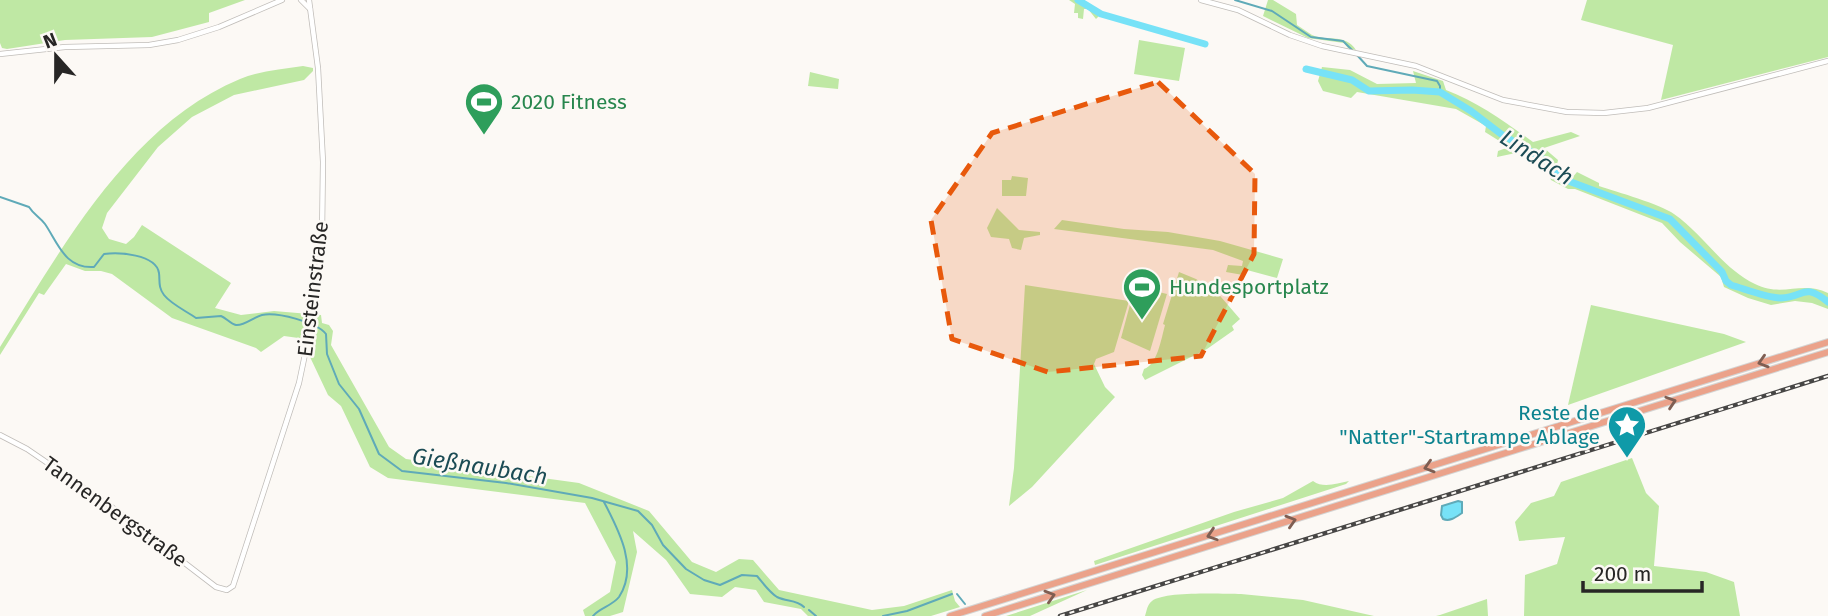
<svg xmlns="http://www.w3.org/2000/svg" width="1828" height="616" font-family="'Fira Sans',sans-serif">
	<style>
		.green { fill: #bfe8a4 }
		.water { fill: #77e2f7; stroke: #5faab8; stroke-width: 2 }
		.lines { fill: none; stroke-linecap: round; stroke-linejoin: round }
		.stream { stroke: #5faab8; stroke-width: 2 }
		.river { stroke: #77e2f7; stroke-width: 7 }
		.secondary-casing { stroke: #c0bdb9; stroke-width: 6 }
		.highway-casing { stroke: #d4d4d3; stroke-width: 8 }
		.secondary { stroke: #fff; stroke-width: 4.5 }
		.highway { stroke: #eba28a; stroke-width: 6 }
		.rail-casing { stroke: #474645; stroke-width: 4.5 }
		.rail { stroke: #fcf9f5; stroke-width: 2; stroke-dasharray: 5; stroke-linecap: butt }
		.oneway { stroke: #7f5e52 }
		.marked { fill: #e8590c; fill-opacity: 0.2; stroke: #e8590c; stroke-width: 5; stroke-dasharray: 14 9; stroke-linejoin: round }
		.labels { text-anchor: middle; stroke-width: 5; stroke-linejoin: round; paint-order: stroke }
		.leisure-label { font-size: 21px; fill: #27864d; stroke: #fcf9f5; text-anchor: start }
		.street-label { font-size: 21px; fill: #272625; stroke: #fcf9f5 }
		.culture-label { font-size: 21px; fill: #0d838f; stroke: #fcf9f5; text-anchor: end }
		.water-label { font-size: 23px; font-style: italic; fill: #1c4c55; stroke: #fcf9f5 }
	</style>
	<rect width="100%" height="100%" fill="#fcf9f5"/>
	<g class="green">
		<polygon points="0,0 245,0 209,13 209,22 152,37 65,40 7,49 2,48 0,43"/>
		<polygon points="1069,0 1076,0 1100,15 1096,19 1088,9 1084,9 1083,19 1078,18 1078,13 1074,13 1075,4"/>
		<path d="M1268,0H1273L1296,14L1297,25C1302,28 1307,32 1312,35C1329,42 1345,33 1356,50L1348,48L1344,43L1308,38L1263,16Z"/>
		<polygon points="1587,0 1828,0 1828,57 1661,100 1673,45 1581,20"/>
		<polygon points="1139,40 1185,48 1179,81 1134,74"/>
		<path d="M303,66L313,68V71L304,80L234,95L192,117L158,147L107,213L102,228L109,239L126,244L134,237L142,225L231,283L215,308L241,315L274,311L321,315L322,323L329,325L333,331L331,345L389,447L406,459L579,483L649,511L692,562L716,572L739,559L753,560L779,590L872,610L904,606L952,590L955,601L960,607L931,616H808L801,609L764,602L756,590L735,587L722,597L690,594L666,560L633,531L637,552L623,612L610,616H585L583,610L610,592L616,562L585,503L388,478L370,467L341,406L328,395L310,357L313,340L284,336L261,352L256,348L172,318L112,274L101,271H85L66,264L44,295L39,293L0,355V347C62,248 129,125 240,79C260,71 282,69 303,66Z"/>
		<path d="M1322,67L1350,70L1377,84L1416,83L1413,71L1443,81L1446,90C1478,102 1505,122 1533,142L1571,132L1580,136L1544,148L1558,160L1556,169L1572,178L1577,172L1599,183V186C1617,192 1660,204 1674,214C1704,235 1723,269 1755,284C1783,298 1801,280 1828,293V309L1812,303L1795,301L1771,305L1748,298L1724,287L1721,277L1680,242L1662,223L1575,189H1568L1551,180L1545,165L1525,151L1497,157L1498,151L1509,147L1485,132L1486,126L1456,109L1357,92L1351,98L1323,91L1318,81Z"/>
		<polygon points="810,72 839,79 838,89 808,86"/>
		<polygon points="1012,176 1028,178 1026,196 1002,196 1002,180 1011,180"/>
		<polygon points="997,208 1019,230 1040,232 1040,235 1024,238 1021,250 1012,248 1009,239 991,237 987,228"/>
		<polygon points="1062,220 1124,229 1168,232 1220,241 1283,259 1277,278 1247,270 1243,275 1226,272 1228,265 1242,266 1243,261 1213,250 1054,229"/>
		<path d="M1179,272L1196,279L1213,291L1215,290L1240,319L1232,326L1234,330L1207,349L1145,380L1142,375L1144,369C1157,365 1161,340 1165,325L1163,324Z"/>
		<polygon points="1025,285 1129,301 1114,352 1096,359 1094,364 1105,387 1115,397 1032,487 1009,506 1014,468"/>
		<polygon points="1135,286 1167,294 1150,351 1121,338"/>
		<polygon points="1591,305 1724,334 1746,342 1568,405"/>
		<polygon points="1632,458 1646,493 1659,506 1654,566 1706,572 1734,582 1740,616 1524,616 1525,575 1557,564 1565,537 1519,541 1515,522 1531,503 1554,496 1561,482"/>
		<path d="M1313,481C1324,489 1337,483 1349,481L1346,484L1095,565L1094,561L1234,512L1283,498Z"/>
		<polygon points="1087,590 1030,616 1006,616"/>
		<path d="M1241,594L1303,600L1374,616H1145C1147,610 1147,605 1152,601C1165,591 1223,594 1241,594Z"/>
		<polygon points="1487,599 1488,616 1436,616 1440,615"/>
	</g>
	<path class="water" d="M1458,501L1462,502V513C1456,517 1450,522 1443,519L1441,515L1442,506Z"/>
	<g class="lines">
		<g class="stream">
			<polyline points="1235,0 1272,11 1311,37 1343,41 1353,51"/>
			<polyline points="1357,55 1367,66 1437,81 1440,86 1440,92"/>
			<path d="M0,197L29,207C34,215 40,217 45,224C58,243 65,269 94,267L104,254C118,252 156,254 159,273C160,281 158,287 164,295C171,304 186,311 196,318L221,316C226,318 231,324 236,325C244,326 254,317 262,315C277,312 317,322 326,334L327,354L339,384L359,409L379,454L402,471L506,483L592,498L638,511L652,525L663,545L686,569L704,580L720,585L742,575L757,576C763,583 769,592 777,597C787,602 796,599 804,607"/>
			<polyline points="957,594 965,604"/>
			<polyline points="809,610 816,616"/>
			<path d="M593,616C599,608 612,606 619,597C639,567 618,529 604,502"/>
			<polyline points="883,616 907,611 952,594"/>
		</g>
		<g class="river">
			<polyline points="1078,0 1101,14 1205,44"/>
			<path d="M1306,69L1352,80L1369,91L1412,90L1440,92L1471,111L1501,134L1545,160L1554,172L1571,182L1670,219L1722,272L1726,281L1731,285C1745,289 1768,298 1781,298C1805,297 1803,282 1828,302"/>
		</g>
		<g class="secondary-casing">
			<g id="secondary">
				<polyline points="301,0 310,9"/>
				<polyline points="1201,0 1238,10 1290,35 1322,46 1416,66 1503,100 1567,112 1604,113 1648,108 1828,61"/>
				<polyline points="0,54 65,47 149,45 178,40 219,27 282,0"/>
				<polyline points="0,435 27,449 109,505 216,587 227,590 233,586 299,383 317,297 322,235 323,162 318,68 309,0"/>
			</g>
		</g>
		<g class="highway-casing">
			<g id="highway">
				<polyline points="950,616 1828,342"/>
				<polyline points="985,616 1828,352"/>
			</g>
		</g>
		<use href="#secondary" class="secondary"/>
		<use href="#highway" class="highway"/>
		<g class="rail-casing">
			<polyline id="rail" points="1060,616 1828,376"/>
		</g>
		<use href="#rail" class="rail"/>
	</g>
	<defs><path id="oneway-chevron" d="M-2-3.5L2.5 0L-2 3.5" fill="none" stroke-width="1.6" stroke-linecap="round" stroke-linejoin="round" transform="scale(1.75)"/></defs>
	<g class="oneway">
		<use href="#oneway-chevron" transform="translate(1763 362) rotate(163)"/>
		<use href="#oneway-chevron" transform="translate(1671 402) rotate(-18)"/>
		<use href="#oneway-chevron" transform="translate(1429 467) rotate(163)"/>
		<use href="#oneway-chevron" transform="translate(1291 521) rotate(-17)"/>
		<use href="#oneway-chevron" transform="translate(1212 535) rotate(162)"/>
		<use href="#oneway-chevron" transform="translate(1050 596) rotate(-17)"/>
	</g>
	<path class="marked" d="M1158,82L1255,174L1254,254L1201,356L1048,372L952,339L931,220L992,133Z"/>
	<defs>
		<g id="stadium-pin" transform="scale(2.0125)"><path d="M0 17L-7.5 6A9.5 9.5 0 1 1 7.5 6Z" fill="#2e9e5b" stroke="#fcf9f5"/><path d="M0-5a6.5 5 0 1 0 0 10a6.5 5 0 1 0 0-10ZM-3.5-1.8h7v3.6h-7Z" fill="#fff"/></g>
		<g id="sight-pin" transform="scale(2.0125)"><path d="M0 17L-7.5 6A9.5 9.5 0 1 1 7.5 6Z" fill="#0f9aa8" stroke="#fcf9f5"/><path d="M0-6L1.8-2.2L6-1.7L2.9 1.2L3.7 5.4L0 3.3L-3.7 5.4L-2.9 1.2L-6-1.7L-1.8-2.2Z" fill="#fff"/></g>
	</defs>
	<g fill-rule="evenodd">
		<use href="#stadium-pin" x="484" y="102"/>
		<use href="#stadium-pin" x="1142" y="287"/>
		<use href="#sight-pin" x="1627" y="425"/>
	</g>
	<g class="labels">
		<g class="leisure-label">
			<text x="511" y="109">2020 Fitness</text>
			<text x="1169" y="294">Hundesportplatz</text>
		</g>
		<g class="street-label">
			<text transform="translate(313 289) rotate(-83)" y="7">Einsteinstraße</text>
			<text transform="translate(115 512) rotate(36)" y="7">Tannenbergstraße</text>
		</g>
		<g class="culture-label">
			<text x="1600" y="420">Reste de<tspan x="1600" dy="24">"Natter"-Startrampe Ablage</tspan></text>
		</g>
		<g class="water-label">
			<text transform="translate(1537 157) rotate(33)" y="8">Lindach</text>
			<text transform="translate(480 466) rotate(9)" y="8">Gießnaubach</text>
		</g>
	</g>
	<g transform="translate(56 56) rotate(339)" stroke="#fcf9f5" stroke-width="5" paint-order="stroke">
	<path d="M0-5L12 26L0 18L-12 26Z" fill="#272625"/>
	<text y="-10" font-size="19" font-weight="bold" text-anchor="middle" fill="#272625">N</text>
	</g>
	<path d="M1583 581v10h119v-10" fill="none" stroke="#272625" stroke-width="3.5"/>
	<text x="1594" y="581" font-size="21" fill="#272625" stroke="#fcf9f5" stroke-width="5" paint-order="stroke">200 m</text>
</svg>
